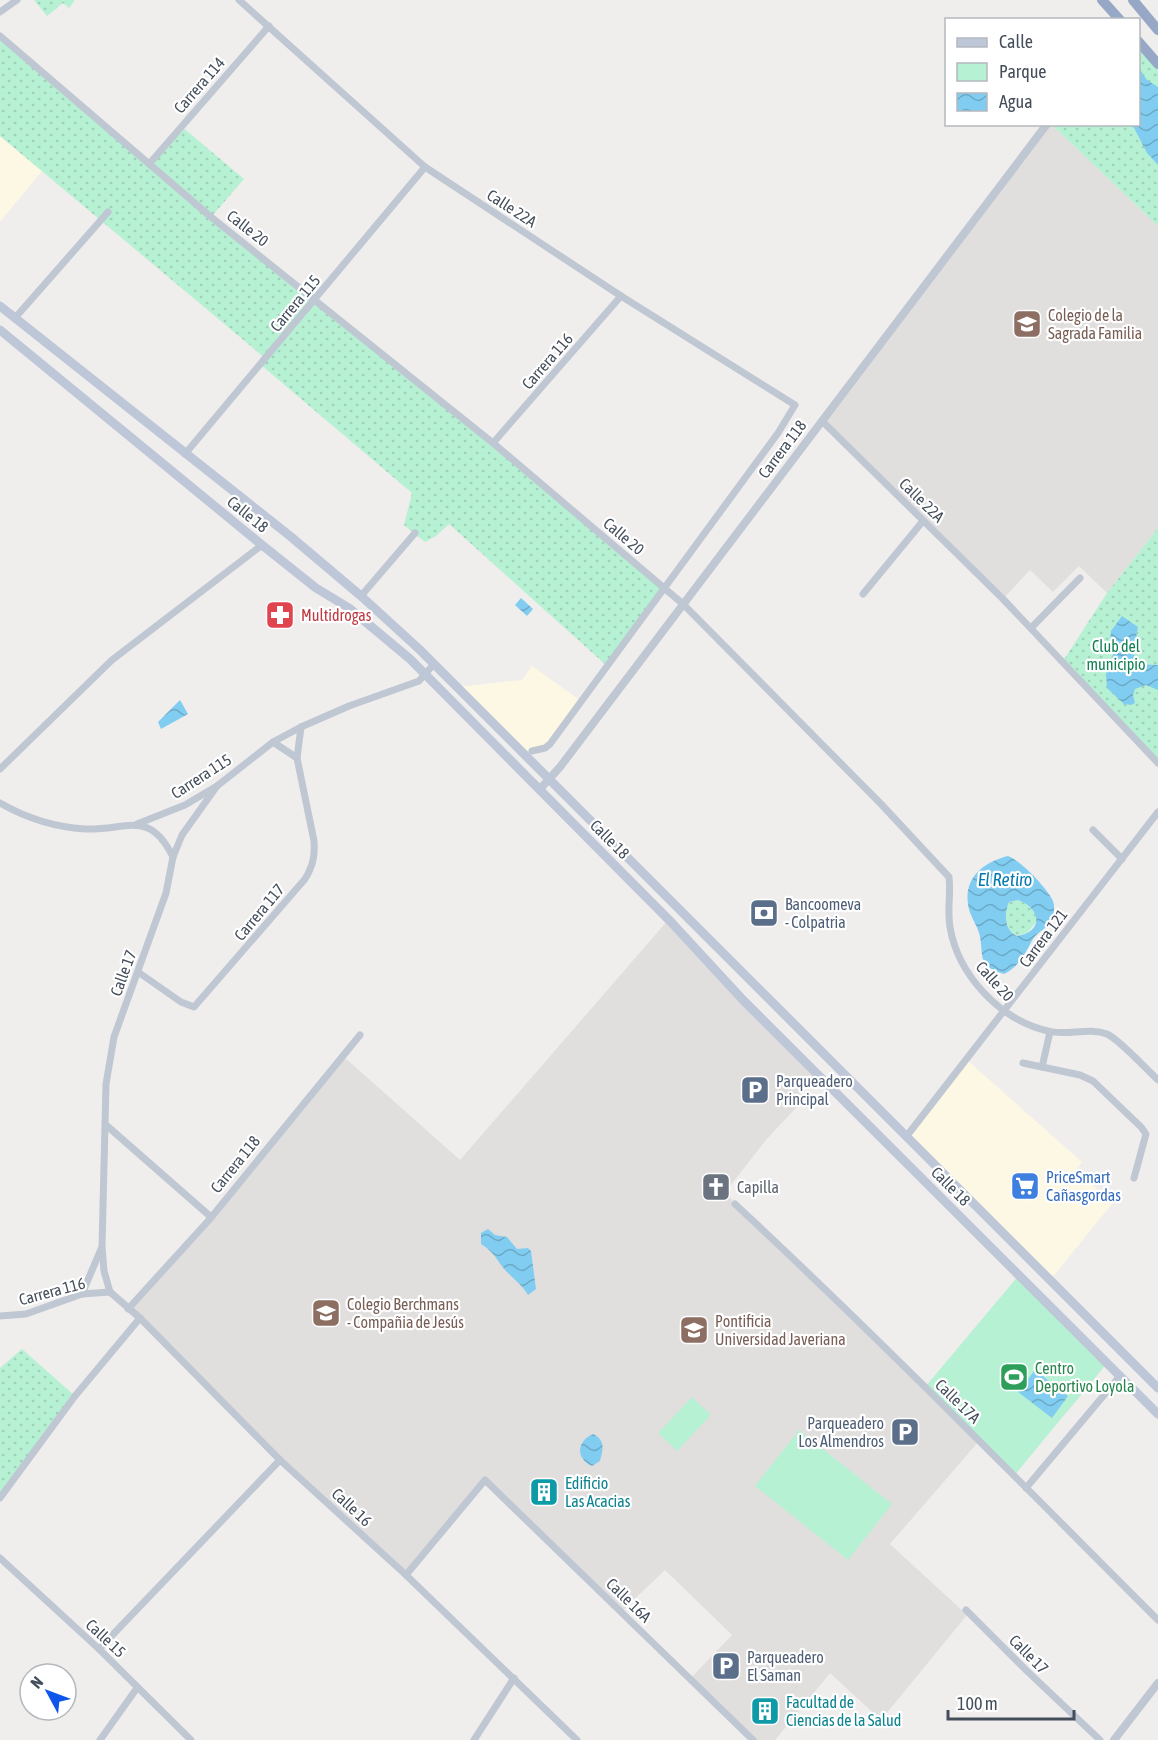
<svg xmlns="http://www.w3.org/2000/svg" width="1158" height="1740" font-family="'Asap Condensed',sans-serif">
	<style>
		.commercial { fill: #fdf8e4 }
		.education { fill: #e1dede }
		.green { fill: url(#green-dots) }
		.pitch { fill: #b7f1d4 }
		.water { fill: url(#water-waves); fill-rule: evenodd }
		.lines { fill: none; stroke-linecap: round; stroke-linejoin: round }
		.minor { stroke: #bfc7d3; stroke-width: 7 }
		.tertiary { stroke: #bfc7d3; stroke-width: 8 }
		.secondary { stroke: #bec7d8; stroke-width: 9 }
		.trunk { stroke: #96a8c6; stroke-width: 10 }
		.labels { text-anchor: middle; stroke-width: 4.5; stroke-linejoin: round; paint-order: stroke }
		.street-label { font-size: 16px; fill: #444e5b; stroke: #fff }
		.education-label { font-size: 16px; fill: #785e54; stroke: #fff; text-anchor: start }
		.health-label { font-size: 16px; fill: #be3a42; stroke: #fff; text-anchor: start }
		.park-label { font-size: 16px; fill: #118155; stroke: #fff }
		.service-label { font-size: 16px; fill: #4e5e75; stroke: #fff; text-anchor: start }
		.shop-label { font-size: 16px; fill: #366cbe; stroke: #fff; text-anchor: start }
		.worship-label { font-size: 16px; fill: #5b616d; stroke: #fff; text-anchor: start }
		.leisure-label { font-size: 16px; fill: #27864d; stroke: #fff; text-anchor: start }
		.culture-label { font-size: 16px; fill: #0d838f; stroke: #fff; text-anchor: start }
		.water-label { font-size: 18px; font-style: italic; fill: #0378af; stroke: #fff }
	</style>
	<defs>
		<pattern id="green-dots" width="8" height="8" patternUnits="userSpaceOnUse" patternTransform="scale(1.5)"><rect width="8" height="8" fill="#b7f1d4"/><path d="M2 2h.1M6 6h.1" fill="none" stroke="#9fd0b8" stroke-width="1.8" stroke-linecap="round"/></pattern>
		<pattern id="water-waves" width="16" height="10" patternUnits="userSpaceOnUse" patternTransform="scale(1.5)"><rect width="16" height="10" fill="#81cdf1"/><path d="M0 5q4-4 8 0t8 0" fill="none" stroke="#6ba9c6"/></pattern>
	</defs>
	<rect width="100%" height="100%" fill="#f0eded"/>
	<g class="commercial">
		<polygon points="0,136 42,171 0,222"/>
		<polygon points="532,666 581,701 550,744 532,751 521,751 457,687 522,680"/>
		<polygon points="967,1060 1082,1162 1077,1169 1112,1204 1050,1280 906,1138"/>
	</g>
	<g class="education">
		<polygon points="1047,125 1052,125 1158,226 1158,528 1107,593 1079,566 1053,592 1030,570 1003,599 822,421"/>
		<polygon points="669,919 818,1074 799,1093 805,1098 766,1140 730,1186 729,1195 735,1205 924,1387 1107,1363 1068,1411 979,1441 890,1544 967,1615 881,1720 830,1673 775,1740 753,1740 690,1679 732,1635 665,1570 621,1612 485,1480 406,1575 280,1460 128,1309 209,1220 343,1056 460,1160"/>
	</g>
	<g class="green">
		<polygon points="34,0 75,0 69,8 63,3 47,16"/>
		<polygon points="0,36 149,162 181,126 244,179 212,216 664,588 606,665 449,524 436,536 425,542 404,525 412,493 261,365 266,359 0,136"/>
		<polygon points="1139,41 1158,64 1158,226 1052,125 1138,124"/>
		<polygon points="1158,528 1158,763 1063,661 1107,593"/>
		<path d="M1018,900C1027,903 1036,910 1037,921L1027,933L1017,936C1004,930 1004,914 1009,902Z"/>
		<polygon points="22,1349 75,1396 0,1498 0,1368"/>
	</g>
	<g class="pitch">
		<polygon points="1019,1275 1107,1363 1014,1476 925,1387"/>
		<polygon points="692,1397 711,1415 677,1451 658,1433"/>
		<polygon points="799,1430 892,1504 848,1560 755,1486"/>
	</g>
	<g class="water">
		<polygon points="1139,68 1147,80 1158,87 1158,165 1147,153 1134,128 1129,125 1138,124"/>
		<polygon points="521,598 533,609 527,616 515,605"/>
		<polygon points="1122,616 1138,627 1134,649 1135,664 1158,665 1158,690 1146,685 1135,689 1133,695 1135,703 1131,705 1124,704 1107,688 1106,674 1113,659 1112,650 1109,648 1111,631"/>
		<polygon points="180,700 188,714 161,729 158,722"/>
		<path d="M1008,856C1021,861 1047,888 1053,901C1055,907 1054,914 1052,919C1048,929 1038,931 1033,939C1025,953 1020,966 1004,974C973,965 986,951 978,930C975,922 969,914 968,904C964,877 984,862 1008,856ZM1018,900C1041,908 1044,932 1017,936C1004,930 1004,914 1009,902Z"/>
		<path d="M488,1229L495,1235L507,1237L517,1249L528,1248L531,1251L536,1289L528,1295C521,1283 509,1276 501,1265C494,1255 493,1252 481,1244V1233Z"/>
		<polygon points="1035,1370 1068,1396 1052,1418 1018,1392"/>
		<path d="M593,1434C606,1440 603,1450 600,1461L592,1466C575,1458 577,1441 593,1434Z"/>
	</g>
	<g class="lines">
		<g class="minor">
			<polyline points="239,0 425,167 621,296 795,405 778,433 550,744 545,748 532,751"/>
			<polyline points="0,12 17,0"/>
			<path d="M0,36L211,217L493,443L683,604L881,804L949,877C951,895 947,910 950,927C958,975 1000,1020 1048,1031C1066,1036 1089,1027 1107,1034C1120,1040 1146,1069 1158,1080"/>
			<polyline points="150,163 269,26"/>
			<polyline points="15,318 108,212"/>
			<polyline points="822,421 1003,599 1158,763"/>
			<polyline points="493,443 621,296"/>
			<polyline points="185,454 425,167"/>
			<polyline points="863,594 923,521"/>
			<polyline points="361,596 415,533"/>
			<polyline points="1031,628 1080,578"/>
			<polyline points="273,742 297,758"/>
			<polyline points="0,769 112,660 262,545"/>
			<path d="M0,803C26,818 54,827 85,829C126,831 149,808 173,857"/>
			<polyline points="137,824 185,805 217,786 273,742 301,727 349,706 419,681 434,664"/>
			<polyline points="1093,830 1122,859"/>
			<path d="M138,972L181,1002L194,1007L305,879C313,866 315,856 314,841L297,758L301,727"/>
			<polyline points="1023,1063 1080,1075 1093,1081 1141,1127 1146,1134 1134,1178"/>
			<polyline points="1042,1067 1050,1032"/>
			<polyline points="106,1125 211,1217"/>
			<polyline points="906,1137 1158,812"/>
			<path d="M735,1204C880,1339 1018,1480 1158,1620"/>
			<polyline points="110,1292 140,1318 280,1460 406,1575 577,1740"/>
			<polyline points="110,1292 104,1271 102,1247 106,1084 114,1037 166,893 173,857 182,835 217,786"/>
			<polyline points="82,1294 101,1249"/>
			<polyline points="128,1309 209,1220 360,1035"/>
			<polyline points="0,1316 26,1314 82,1294 110,1292"/>
			<polyline points="1026,1488 1120,1376"/>
			<polyline points="0,1498 75,1396 140,1318"/>
			<polyline points="0,1558 99,1649 191,1740"/>
			<polyline points="406,1575 485,1480 753,1740"/>
			<polyline points="966,1610 1026,1670 1100,1740"/>
			<polyline points="99,1649 280,1460"/>
			<polyline points="100,1740 137,1688"/>
			<polyline points="474,1740 514,1678"/>
		</g>
		<g class="tertiary">
			<polyline points="540,789 560,767 1047,124"/>
			<polyline points="1114,1740 1158,1683"/>
		</g>
		<g class="secondary">
			<polyline points="0,306 290,536 361,596 419,649 1158,1388"/>
			<polyline points="0,330 262,545 316,588 349,608 410,659 671,922 743,1000 1158,1414"/>
		</g>
		<g class="trunk">
			<polyline points="1102,0 1120,20"/>
			<polyline points="1133,0 1158,30"/>
			<polyline points="1138,41 1158,64"/>
		</g>
	</g>
	<defs>
		<g id="school-square" transform="scale(1.5)"><rect x="-9" y="-9" width="18" height="18" rx="4" fill="#8d6e63" stroke="#fff"/><path d="M0-5L7-2L0 1L-7-2ZM-4 1L0 2.5L4 1V4Q0 6-4 4Z" fill="#fff"/></g>
		<g id="pharmacy-square" transform="scale(1.5)"><rect x="-9" y="-9" width="18" height="18" rx="4" fill="#e0444e" stroke="#fff"/><path d="M-2-6h4v4h4v4h-4v4h-4v-4h-4v-4h4Z" fill="#fff"/></g>
		<g id="bank-square" transform="scale(1.5)"><rect x="-9" y="-9" width="18" height="18" rx="4" fill="#5c6f8a" stroke="#fff"/><path d="M-6-4H6V4H-6ZM0-2.3a2.3 2.3 0 1 0 0 4.6a2.3 2.3 0 1 0 0-4.6Z" fill="#fff"/></g>
		<g id="parking-square" transform="scale(1.5)"><rect x="-9" y="-9" width="18" height="18" rx="4" fill="#5c6f8a" stroke="#fff"/><path d="M-3.5-5.5H1a3.5 3.5 0 0 1 0 7H-1V5.5H-3.5ZM-1-3.4V-.6H.8a1.4 1.4 0 0 0 0-2.8Z" fill="#fff"/></g>
		<g id="supermarket-square" transform="scale(1.5)"><rect x="-9" y="-9" width="18" height="18" rx="4" fill="#3f7fe0" stroke="#fff"/><path d="M-6-5.5h2.5l.6 2H6L4.5 2H-2.5L-4.4-4H-6ZM-1.5 3.2a1.3 1.3 0 1 0 .1 0ZM3 3.2a1.3 1.3 0 1 0 .1 0Z" fill="#fff"/></g>
		<g id="church-square" transform="scale(1.5)"><rect x="-9" y="-9" width="18" height="18" rx="4" fill="#6b7280" stroke="#fff"/><path d="M-1.2-6h2.4v3.5h3.3v2.4h-3.3V6h-2.4V-.1h-3.3v-2.4h3.3Z" fill="#fff"/></g>
		<g id="university-square" transform="scale(1.5)"><rect x="-9" y="-9" width="18" height="18" rx="4" fill="#8d6e63" stroke="#fff"/><path d="M0-5L7-2L0 1L-7-2ZM-4 1L0 2.5L4 1V4Q0 6-4 4Z" fill="#fff"/></g>
		<g id="stadium-square" transform="scale(1.5)"><rect x="-9" y="-9" width="18" height="18" rx="4" fill="#2e9e5b" stroke="#fff"/><path d="M0-5a6.5 5 0 1 0 0 10a6.5 5 0 1 0 0-10ZM-3.5-1.8h7v3.6h-7Z" fill="#fff"/></g>
		<g id="building-square" transform="scale(1.5)"><rect x="-9" y="-9" width="18" height="18" rx="4" fill="#0f9aa8" stroke="#fff"/><path d="M-4-6H4V6H1V3H-1V6H-4ZM-2.5-4.3h1.7v1.8h-1.7ZM.8-4.3h1.7v1.8H.8ZM-2.5-1h1.7V.8h-1.7ZM.8-1h1.7V.8H.8Z" fill="#fff"/></g>
	</defs>
	<g fill-rule="evenodd">
		<use href="#school-square" x="1027" y="324"/>
		<use href="#pharmacy-square" x="280" y="615"/>
		<use href="#bank-square" x="764" y="913"/>
		<use href="#parking-square" x="755" y="1090"/>
		<use href="#supermarket-square" x="1025" y="1186"/>
		<use href="#church-square" x="716" y="1187"/>
		<use href="#school-square" x="326" y="1313"/>
		<use href="#university-square" x="694" y="1330"/>
		<use href="#stadium-square" x="1014" y="1377"/>
		<use href="#parking-square" x="905" y="1432"/>
		<use href="#building-square" x="544" y="1492"/>
		<use href="#parking-square" x="726" y="1666"/>
		<use href="#building-square" x="765" y="1711"/>
	</g>
	<g class="labels">
		<g class="street-label">
			<text transform="translate(199 85) rotate(-49)" y="6">Carrera 114</text>
			<text transform="translate(512 208) rotate(33)" y="6">Calle 22A</text>
			<text transform="translate(248 228) rotate(38)" y="6">Calle 20</text>
			<text transform="translate(295 303) rotate(-50)" y="6">Carrera 115</text>
			<text transform="translate(547 361) rotate(-49)" y="6">Carrera 116</text>
			<text transform="translate(782 449) rotate(-53)" y="6">Carrera 118</text>
			<text transform="translate(922 500) rotate(44)" y="6">Calle 22A</text>
			<text transform="translate(248 514) rotate(39)" y="6">Calle 18</text>
			<text transform="translate(624 536) rotate(40)" y="6">Calle 20</text>
			<text transform="translate(201 776) rotate(-33)" y="6">Carrera 115</text>
			<text transform="translate(610 839) rotate(45)" y="6">Calle 18</text>
			<text transform="translate(259 912) rotate(-50)" y="6">Carrera 117</text>
			<text transform="translate(1043 938) rotate(-53)" y="6">Carrera 121</text>
			<text transform="translate(123 973) rotate(-70)" y="6">Calle 17</text>
			<text transform="translate(995 981) rotate(48)" y="6">Calle 20</text>
			<text transform="translate(235 1164) rotate(-51)" y="6">Carrera 118</text>
			<text transform="translate(951 1186) rotate(45)" y="6">Calle 18</text>
			<text transform="translate(52 1291) rotate(-15)" y="6">Carrera 116</text>
			<text transform="translate(958 1401) rotate(44)" y="6">Calle 17A</text>
			<text transform="translate(352 1507) rotate(43)" y="6">Calle 16</text>
			<text transform="translate(629 1600) rotate(44)" y="6">Calle 16A</text>
			<text transform="translate(106 1638) rotate(43)" y="6">Calle 15</text>
			<text transform="translate(1029 1654) rotate(45)" y="6">Calle 17</text>
		</g>
		<g class="education-label">
			<text x="1048" y="321">Colegio de la<tspan x="1048" dy="18">Sagrada Familia</tspan></text>
			<text x="347" y="1310">Colegio Berchmans<tspan x="347" dy="18">- Compañia de Jesús</tspan></text>
			<text x="715" y="1327">Pontificia<tspan x="715" dy="18">Universidad Javeriana</tspan></text>
		</g>
		<g class="health-label">
			<text x="301" y="621">Multidrogas</text>
		</g>
		<g class="park-label">
			<text x="1116" y="652">Club del<tspan x="1116" dy="18">municipio</tspan></text>
		</g>
		<g class="service-label">
			<text x="785" y="910">Bancoomeva<tspan x="785" dy="18">- Colpatria</tspan></text>
			<text x="776" y="1087">Parqueadero<tspan x="776" dy="18">Principal</tspan></text>
			<text x="884" y="1429" text-anchor="end">Parqueadero<tspan x="884" dy="18">Los Almendros</tspan></text>
			<text x="747" y="1663">Parqueadero<tspan x="747" dy="18">El Saman</tspan></text>
		</g>
		<g class="shop-label">
			<text x="1046" y="1183">PriceSmart<tspan x="1046" dy="18">Cañasgordas</tspan></text>
		</g>
		<g class="worship-label">
			<text x="737" y="1193">Capilla</text>
		</g>
		<g class="leisure-label">
			<text x="1035" y="1374">Centro<tspan x="1035" dy="18">Deportivo Loyola</tspan></text>
		</g>
		<g class="culture-label">
			<text x="565" y="1489">Edificio<tspan x="565" dy="18">Las Acacias</tspan></text>
			<text x="786" y="1708">Facultad de<tspan x="786" dy="18">Ciencias de la Salud</tspan></text>
		</g>
		<g class="water-label">
			<text x="1005" y="886">El Retiro</text>
		</g>
	</g>
	<rect x="945" y="18" width="195" height="108" fill="#ffffff" stroke="#b4b8bd" stroke-width="1.5"/>
	<rect x="957" y="38" width="30" height="9" fill="#bec7d8" stroke="#b4b8bd" stroke-width="1.5"/>
	<text x="999" y="48" font-size="18" fill="#444e5b">Calle</text>
	<rect x="957" y="63" width="30" height="18" fill="#b7f1d4" stroke="#b4b8bd" stroke-width="1.5"/>
	<text x="999" y="78" font-size="18" fill="#444e5b">Parque</text>
	<rect x="957" y="93" width="30" height="18" fill="url(#water-waves)" stroke="#b4b8bd" stroke-width="1.5"/>
	<text x="999" y="108" font-size="18" fill="#444e5b">Agua</text>
	<g transform="translate(48 1692) rotate(311)"><circle r="28" fill="#ffffff" stroke="#b4b8bd" stroke-width="1.5"/>
	<path d="M0-4.5L10 22L0 15L-10 22Z" fill="#0e55e9"/>
	<text y="-9" font-size="16" font-weight="bold" text-anchor="middle" fill="#444e5b">N</text>
	</g>
	<path d="M948 1710v9h126v-9" fill="none" stroke="#444e5b" stroke-width="3"/>
	<text x="957" y="1710" font-size="18" fill="#444e5b" stroke="#ffffff" stroke-width="4.5" paint-order="stroke">100 m</text>
</svg>
